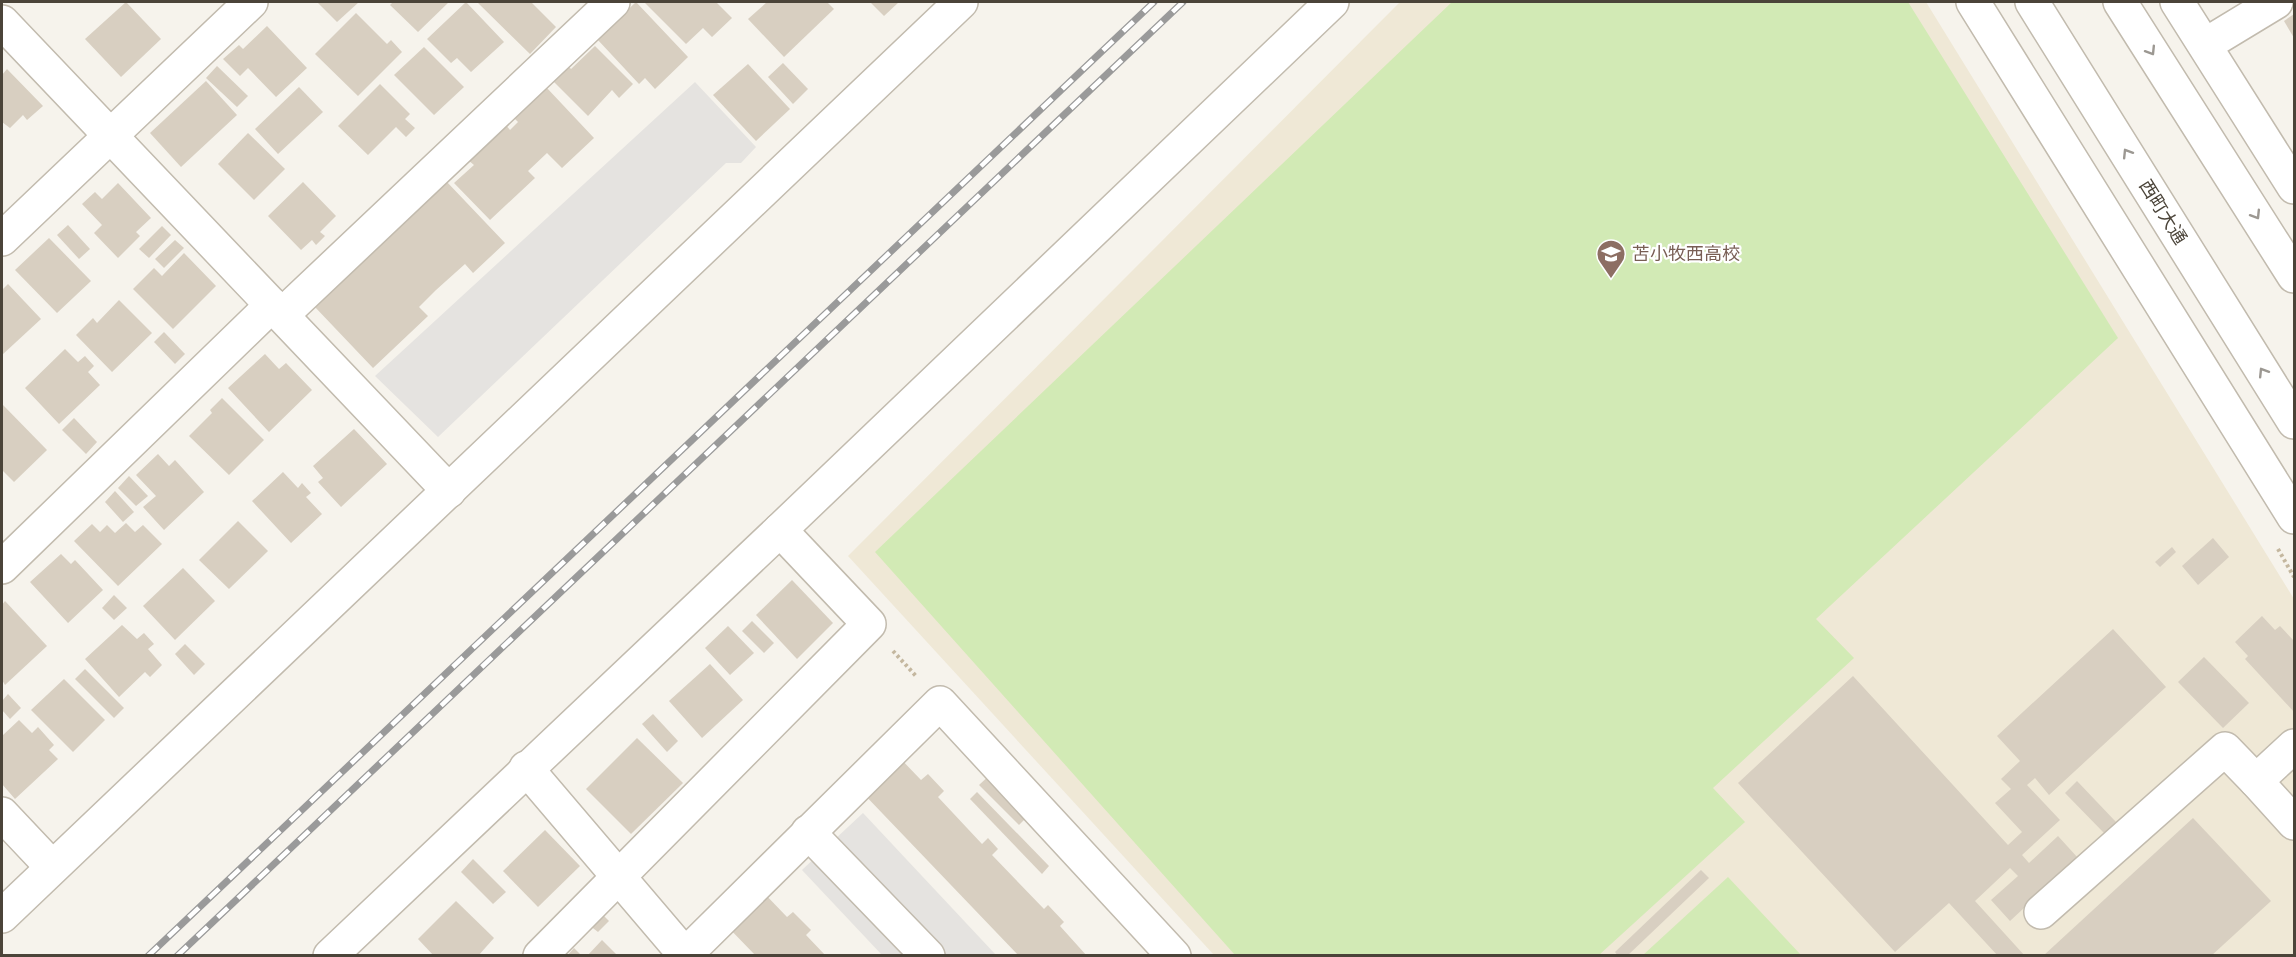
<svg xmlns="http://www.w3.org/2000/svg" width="2296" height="957" font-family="'Asap Condensed','Noto Sans JP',sans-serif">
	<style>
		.education { fill: #efe8d6 }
		.green { fill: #d2eab5 }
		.parking { fill: #e5e3e0 }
		.building { fill: #d8cfc1 }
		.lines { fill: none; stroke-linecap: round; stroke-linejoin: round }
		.minor-casing { stroke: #c2bbae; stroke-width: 36 }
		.path { stroke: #c4b79f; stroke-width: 4; stroke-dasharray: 3 3; stroke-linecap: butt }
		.minor { stroke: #fff; stroke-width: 33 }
		.rail-casing { stroke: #9a9a9a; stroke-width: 7 }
		.rail { stroke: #fff; stroke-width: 4.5; stroke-dasharray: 14; stroke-linecap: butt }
		.oneway { stroke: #9c9892 }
		.labels { text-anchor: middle; stroke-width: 4.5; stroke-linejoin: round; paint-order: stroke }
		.street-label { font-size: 18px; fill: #4b4439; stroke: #fff }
		.education-label { font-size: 18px; fill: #785e54; stroke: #fff; text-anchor: start }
	</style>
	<rect width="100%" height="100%" fill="#f6f3ec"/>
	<polygon class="education" points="1400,2 1926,2 2294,599 2294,955 1214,955 848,556"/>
	<g class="green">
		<polygon points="1452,2 1908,2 2118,338 1816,619 1854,658 1713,788 1745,822 1599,955 1235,955 875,552"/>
		<polygon points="1728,877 1801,955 1643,955"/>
	</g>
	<g class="parking">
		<polygon points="695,82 756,147 741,163 726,163 438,437 375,376"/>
		<polygon points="863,813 996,955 882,955 802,870"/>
	</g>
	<g class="building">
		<polygon points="126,2 161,39 121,77 85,39"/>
		<polygon points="317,2 359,2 337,22"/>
		<polygon points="393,2 449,2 418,32 390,5"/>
		<polygon points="466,2 504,42 471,72 457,58 451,63 427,39"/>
		<polygon points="477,2 534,2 532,3 556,27 530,54"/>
		<polygon points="636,2 688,57 655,89 645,78 639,84 597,39"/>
		<polygon points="644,2 716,2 732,18 712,37 703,28 686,44"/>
		<polygon points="767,2 827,2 834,9 784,57 748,19"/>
		<polygon points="870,2 899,2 884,16"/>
		<polygon points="356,13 387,44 391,40 402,52 358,96 315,54"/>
		<polygon points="2294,14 2294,38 2284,21"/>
		<polygon points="267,26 307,68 276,97 248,68 240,76 223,59 239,45 243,49"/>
		<polygon points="595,46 633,84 619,98 612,90 588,116 552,80 567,65 571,69"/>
		<polygon points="424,47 464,87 434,115 394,75"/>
		<polygon points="783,63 808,89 793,104 768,77"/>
		<polygon points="748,64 790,109 756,141 713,95"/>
		<polygon points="217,66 248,96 237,107 206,78"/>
		<polygon points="7,69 43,106 27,120 23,115 10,128 2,122 2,75"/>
		<polygon points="206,81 237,115 181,167 150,133"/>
		<polygon points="380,84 410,114 405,119 415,128 406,137 396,127 368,155 338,126"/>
		<polygon points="299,87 323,112 278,154 255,129"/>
		<polygon points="546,87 594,138 562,168 547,153 528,171 535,178 490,220 454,183 474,165 468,160 506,125 510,130 518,122 514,118"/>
		<polygon points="248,133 285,169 254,200 218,164"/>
		<polygon points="446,181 505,243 473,273 465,264 436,290 419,307 428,316 373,368 314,306"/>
		<polygon points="303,182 336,216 320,232 325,236 316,245 312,240 301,250 268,216"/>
		<polygon points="118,183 151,218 136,232 140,236 118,258 94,233 102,225 82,204 95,192 102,199"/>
		<polygon points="68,225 90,249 79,259 57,235"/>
		<polygon points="162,226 171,235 149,258 139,249"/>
		<polygon points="49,238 91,281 57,313 15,270"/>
		<polygon points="175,240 184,248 164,268 155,259"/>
		<polygon points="184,253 216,286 173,329 133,289 154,268 162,276"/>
		<polygon points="8,284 41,319 2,355 2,290"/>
		<polygon points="119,300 152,333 112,372 76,335 93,318 97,323"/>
		<polygon points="164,332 185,354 175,364 154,342"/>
		<polygon points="65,349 78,362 85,356 94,366 88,372 100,385 59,424 25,388"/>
		<polygon points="265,354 279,369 286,363 312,390 269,432 228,388"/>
		<polygon points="222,398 264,440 229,475 189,436 212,413 210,410"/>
		<polygon points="3,405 47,450 14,482 2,470 2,407"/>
		<polygon points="74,418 97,442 86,454 62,430"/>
		<polygon points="354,429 387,464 341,507 318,482 323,478 313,466"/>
		<polygon points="158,454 169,466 175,460 204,492 164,530 143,507 156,496 136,475"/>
		<polygon points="283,472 298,488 302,483 311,493 306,497 322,514 291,543 252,501"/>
		<polygon points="129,476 148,496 136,506 118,488"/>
		<polygon points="115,491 134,512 123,522 105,502"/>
		<polygon points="238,521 268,551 229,589 199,560"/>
		<polygon points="126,523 135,532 143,525 162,544 118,586 74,541 92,524 100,532 107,525 115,533"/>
		<polygon points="2213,538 2229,557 2198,585 2182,566"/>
		<polygon points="2172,547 2176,552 2160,567 2155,562"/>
		<polygon points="61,554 71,564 75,560 103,590 68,623 30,582"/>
		<polygon points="183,568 215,601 175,640 143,606"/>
		<polygon points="792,580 833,623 797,659 756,615"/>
		<polygon points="114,595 127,608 114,620 102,608"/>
		<polygon points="5,601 47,646 5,685 2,680 2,605"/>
		<polygon points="2262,616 2275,630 2280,626 2294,641 2294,712 2245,659 2248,656 2235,642"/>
		<polygon points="752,621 774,643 764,653 742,631"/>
		<polygon points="122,625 137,639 144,633 154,644 148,649 162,665 150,677 145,672 119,697 85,659"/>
		<polygon points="728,626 754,653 730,675 705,648"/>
		<polygon points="2113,629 2166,687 2049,795 2035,778 2027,785 2060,820 2022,855 2029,863 2058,836 2078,858 2010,921 1991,900 2018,876 2010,868 1975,901 2025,956 1998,956 1949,903 1895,952 1738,783 1853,676 2008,845 2022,832 1995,803 2011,789 2001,779 2020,761 1997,736"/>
		<polygon points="185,644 205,664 194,675 175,654"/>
		<polygon points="2204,657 2249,703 2223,728 2178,682"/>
		<polygon points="710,664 743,700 702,738 669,701"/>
		<polygon points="85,669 124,708 114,718 75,679"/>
		<polygon points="64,679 105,720 73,752 31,710"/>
		<polygon points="8,694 21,708 10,719 2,710 2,701"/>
		<polygon points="653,714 678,741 667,752 642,724"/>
		<polygon points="19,720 32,733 38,727 54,745 49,750 58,759 15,799 2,784 2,736"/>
		<polygon points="637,738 683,783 631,834 586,789"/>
		<polygon points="897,755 921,780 928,774 944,791 938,797 982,844 988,838 998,849 992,855 1044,909 1048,905 1064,922 1060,926 1087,956 1019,956 860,790"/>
		<polygon points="992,773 1031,813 1019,825 979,785"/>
		<polygon points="2077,781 2116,822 2105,834 2065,793"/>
		<polygon points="977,792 1049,866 1042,874 970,799"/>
		<polygon points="2193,818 2271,901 2211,956 2043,956"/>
		<polygon points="545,830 580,866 538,907 503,871"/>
		<polygon points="473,859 506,892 493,904 461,872"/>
		<polygon points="1701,870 1709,878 1627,956 1618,956 1615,952"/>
		<polygon points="760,889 787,917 793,912 811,930 806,935 826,956 756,956 724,923"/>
		<polygon points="456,901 494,938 478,956 434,956 418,939"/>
		<polygon points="601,913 609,921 598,932 589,925"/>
		<polygon points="602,940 618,956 587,956"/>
		<polygon points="574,948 582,956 567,956"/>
	</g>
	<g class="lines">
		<g class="minor-casing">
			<g id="minor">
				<polyline points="1973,2 2294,517"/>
				<polyline points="2032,2 2294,422"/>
				<polyline points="2120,2 2294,276"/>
				<polyline points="2177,2 2294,187"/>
				<polyline points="2,22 449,491"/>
				<polyline points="2205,45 2276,2"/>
				<polyline points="2,239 251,2"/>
				<polyline points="282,315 613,2"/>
				<polyline points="2,567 272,305"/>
				<polyline points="2294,746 2256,781 2294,823"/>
				<polyline points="526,768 686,956"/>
				<polyline points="2,814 52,867"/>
				<polyline points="808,832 928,956"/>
				<polyline points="2041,912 2225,749 2256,781"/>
				<polyline points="2,916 961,2"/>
				<polyline points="685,955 940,703 1174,956"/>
				<polyline points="330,956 780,530 1332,2"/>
				<polyline points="540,956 869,624 780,530"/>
			</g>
		</g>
		<g class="path">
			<polyline points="2278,549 2294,577"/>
			<polyline points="893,651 916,676"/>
		</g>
		<use href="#minor" class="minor"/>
		<g class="rail-casing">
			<g id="rail">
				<polyline points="148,956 1154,2"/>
				<polyline points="177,956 1183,2"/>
			</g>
		</g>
		<use href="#rail" class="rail"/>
	</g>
	<defs><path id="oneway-chevron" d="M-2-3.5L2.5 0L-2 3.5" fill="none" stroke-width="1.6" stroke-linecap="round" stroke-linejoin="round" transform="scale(1.5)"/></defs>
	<g class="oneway">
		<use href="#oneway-chevron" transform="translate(2151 51) rotate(58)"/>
		<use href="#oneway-chevron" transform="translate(2127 153) rotate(-122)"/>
		<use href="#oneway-chevron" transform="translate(2256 215) rotate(58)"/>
		<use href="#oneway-chevron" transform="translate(2263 372) rotate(-122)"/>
	</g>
	<defs>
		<g id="school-pin" transform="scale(1.5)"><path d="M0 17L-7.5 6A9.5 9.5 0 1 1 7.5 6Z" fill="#8d6e63" stroke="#fff"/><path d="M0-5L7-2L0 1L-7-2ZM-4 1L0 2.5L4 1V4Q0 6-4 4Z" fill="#fff"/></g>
	</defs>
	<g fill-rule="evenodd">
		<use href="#school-pin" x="1611" y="254"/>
	</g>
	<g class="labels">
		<g class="street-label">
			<text transform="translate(2163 212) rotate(58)" y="6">西町大通</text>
		</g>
		<g class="education-label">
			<text x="1632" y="260">苫小牧西高校</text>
		</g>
	</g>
	<rect width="2296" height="957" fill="none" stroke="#4b4439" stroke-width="6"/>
</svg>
